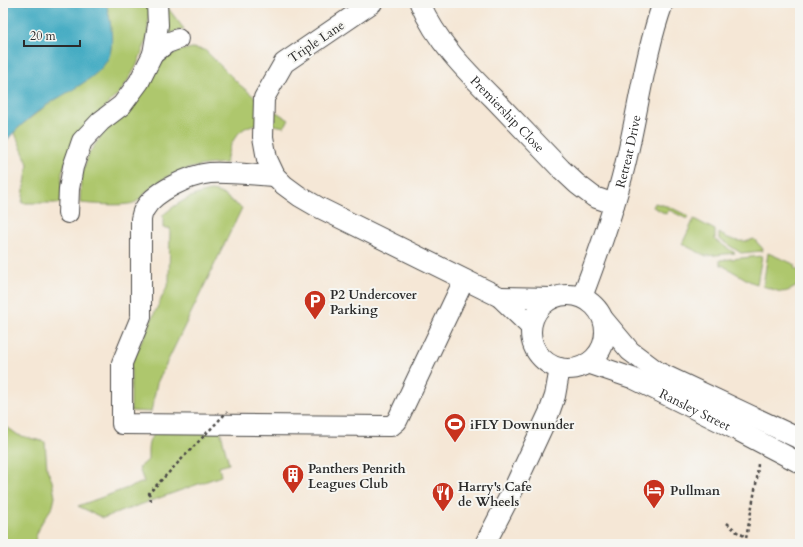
<svg xmlns="http://www.w3.org/2000/svg" width="803" height="547" font-family="Cardo,serif">
	<style>
		.green { fill: #aec76d; stroke: #6c794c }
		.water { fill: #44acc3; stroke: #386c77 }
		.lines { fill: none; stroke-linecap: round; stroke-linejoin: round }
		.minor-casing { stroke: #494745; stroke-width: 22 }
		.path { stroke: #494745; stroke-width: 2.5; stroke-dasharray: 3 3; stroke-linecap: butt }
		.minor { stroke: #fff; stroke-width: 20 }
		.path-bridge { stroke: #494745; stroke-width: 2.5; stroke-dasharray: 3 3; stroke-linecap: butt }
		.labels { text-anchor: middle; stroke-width: 4; stroke-linejoin: round; paint-order: stroke }
		.street-label { font-size: 13px; fill: #2b2b2b; stroke: #f6f6f2 }
		.poi-label { font-size: 13px; font-weight: bold; fill: #2b2b2b; stroke: #f6f6f2; text-anchor: start }
	</style>
	<rect width="100%" height="100%" fill="#f6f6f2"/>
	<filter id="ink" filterUnits="userSpaceOnUse"><feTurbulence type="fractalNoise" baseFrequency=".025" numOctaves="2"/><feDisplacementMap in="SourceGraphic" scale="8" xChannelSelector="R" yChannelSelector="G"/><feConvolveMatrix kernelMatrix="1 2 1 2 8 2 1 2 1" color-interpolation-filters="sRGB"/></filter>
	<filter id="wash" filterUnits="userSpaceOnUse"><feTurbulence type="fractalNoise" baseFrequency=".012" numOctaves="4" result="noise"/><feDisplacementMap in="SourceGraphic" scale="16" xChannelSelector="R" yChannelSelector="G"/><feGaussianBlur stdDeviation="0.9" result="paint"/><feColorMatrix in="noise" values="0 0 0 0 0 0 0 0 0 0 0 0 0 0 0 0 0 1.4 0 .05"/><feComposite in="paint" operator="in"/></filter>
	<g filter="url(#wash)">
		<rect width="100%" height="100%" fill="#f5e7d6"/>
		<g class="green">
			<polygon points="106,3 150,3 147,40 136,67 122,90 105,107 72,145 62,172 61,203 22,203 28,164 14,131 48,104 110,21"/>
			<polygon points="164,3 184,29 165,35"/>
			<path d="M192,48L205,50L240,85L262,103L289,120L284,127C274,125 263,122 253,125C236,129 228,147 226,163C198,165 177,169 154,185C147,190 143,198 136,202C127,207 92,204 80,203L81,177L89,153L106,129L129,108L164,60L178,51Z"/>
			<path d="M210,191C224,191 231,202 242,208L157,383L151,412L131,411V364L169,282L170,228H163V215C177,203 191,195 210,191Z"/>
			<polygon points="655,203 670,207 688,216 687,219 669,210 666,214 653,207"/>
			<polygon points="694,219 715,230 715,240 735,253 706,256 682,244"/>
			<path d="M719,233C730,240 741,244 754,239L763,249L762,251L741,253L719,239Z"/>
			<path d="M768,253L796,265L794,268L800,271V284C783,296 781,292 763,286Z"/>
			<polygon points="762,256 757,284 751,282 720,264 720,260"/>
			<polygon points="7,427 18,435 45,442 47,469 52,481 55,497 53,506 42,522 36,536 35,544 3,544 3,434"/>
			<path d="M220,429L229,464L219,467L221,476L103,518L78,506L144,482L139,468L148,460C148,447 147,439 158,430Z"/>
		</g>
		<path class="water" d="M3,3H106C110,18 113,34 111,49C108,74 70,90 50,103C36,112 11,132 3,146Z"/>
	</g>
	<g filter="url(#ink)">
		<g class="lines">
			<g class="minor-casing">
				<g id="minor">
					<polyline points="372,3 284,63 264,98 263,137 267,159 275,176 284,185 299,196 318,207 500,297 531,327"/>
					<path id="s1" d="M420,3C436,41 465,70 494,99C516,122 539,146 561,169L577,184L594,197L614,204"/>
					<polyline points="153,54 158,25 157,3"/>
					<path d="M275,176C254,175 231,172 210,173C190,175 153,192 144,210C142,212 142,216 141,219V317L122,363V424L391,426L397,421L464,280"/>
					<polyline points="68,213 69,189 73,167 82,141 101,121 122,105 139,82 153,54 167,43 178,39"/>
					<circle cx="568" cy="332" r="37"/>
					<polyline points="500,297 553,298"/>
					<path id="s2" d="M582,297C598,255 613,213 624,169C638,114 644,56 663,3"/>
					<polyline points="604,320 630,351 658,372 800,439"/>
					<path id="s3" d="M588,363L632,378L735,429L800,463"/>
					<polyline points="485,544 515,486 549,413 555,396 560,368"/>
				</g>
			</g>
			<g class="path">
				<polyline points="727,523 737,532 746,537"/>
				<polyline points="745,544 757,479 758,463"/>
			</g>
			<use href="#minor" class="minor"/>
			<polyline class="path-bridge" points="151,501 149,493 227,412"/>
		</g>
	</g>
	<defs>
		<g id="parking-pin" transform="scale(1.15)"><path d="M0 17L-7.5 6A9.5 9.5 0 1 1 7.5 6Z" fill="#c8321e" stroke="#f6f6f2"/><path d="M-3.5-5.5H1a3.5 3.5 0 0 1 0 7H-1V5.5H-3.5ZM-1-3.4V-.6H.8a1.4 1.4 0 0 0 0-2.8Z" fill="#fff"/></g>
		<g id="stadium-pin" transform="scale(1.15)"><path d="M0 17L-7.5 6A9.5 9.5 0 1 1 7.5 6Z" fill="#c8321e" stroke="#f6f6f2"/><path d="M0-5a6.5 5 0 1 0 0 10a6.5 5 0 1 0 0-10ZM-3.5-1.8h7v3.6h-7Z" fill="#fff"/></g>
		<g id="building-pin" transform="scale(1.15)"><path d="M0 17L-7.5 6A9.5 9.5 0 1 1 7.5 6Z" fill="#c8321e" stroke="#f6f6f2"/><path d="M-4-6H4V6H1V3H-1V6H-4ZM-2.5-4.3h1.7v1.8h-1.7ZM.8-4.3h1.7v1.8H.8ZM-2.5-1h1.7V.8h-1.7ZM.8-1h1.7V.8H.8Z" fill="#fff"/></g>
		<g id="hotel-pin" transform="scale(1.15)"><path d="M0 17L-7.5 6A9.5 9.5 0 1 1 7.5 6Z" fill="#c8321e" stroke="#f6f6f2"/><path d="M-6-4.5h1.5V1H6V5H4.5V3h-9V5H-6ZM-4 0a1.8 1.8 0 1 1 3.6 0ZM.5 0V-2.5h3Q6-2.5 6 0Z" fill="#fff"/></g>
		<g id="restaurant-pin" transform="scale(1.15)"><path d="M0 17L-7.5 6A9.5 9.5 0 1 1 7.5 6Z" fill="#c8321e" stroke="#f6f6f2"/><path d="M-5-6h1v4h1v-4h1v4h1v-4h1v5L-1.5 .5V6h-2V.5L-5-1ZM5-6V6H3V1.5H1.5Q1.5-4 5-6Z" fill="#fff"/></g>
	</defs>
	<g fill-rule="evenodd">
		<use href="#parking-pin" x="315" y="301"/>
		<use href="#stadium-pin" x="455" y="424"/>
		<use href="#building-pin" x="293" y="475"/>
		<use href="#hotel-pin" x="654" y="490"/>
		<use href="#restaurant-pin" x="443" y="493"/>
	</g>
	<g class="labels">
		<g class="street-label">
			<text transform="translate(316 41) rotate(-34)" y="5">Triple Lane</text>
			<text dy="5" stroke="none"><textPath href="#s1" startOffset="142">Premiership Close</textPath></text>
			<text dy="5" stroke="none"><textPath href="#s2" startOffset="153">Retreat Drive</textPath></text>
			<text dy="5" stroke="none"><textPath href="#s3" startOffset="117">Ransley Street</textPath></text>
		</g>
		<g class="poi-label">
			<text x="330" y="299">P2 Undercover<tspan x="330" dy="15">Parking</tspan></text>
			<text x="470" y="429">iFLY Downunder</text>
			<text x="308" y="473">Panthers Penrith<tspan x="308" dy="15">Leagues Club</tspan></text>
			<text x="458" y="491">Harry's Cafe<tspan x="458" dy="15">de Wheels</tspan></text>
			<text x="670" y="495">Pullman</text>
		</g>
	</g>
	<rect width="803" height="547" fill="none" stroke="#f6f6f2" stroke-width="16"/>
	<path d="M24 40v6h56v-6" fill="none" stroke="#2b2b2b" stroke-width="2"/>
	<text x="30" y="40" font-size="12" fill="#2b2b2b" stroke="#f6f6f2" stroke-width="3" paint-order="stroke">20 m</text>
</svg>
